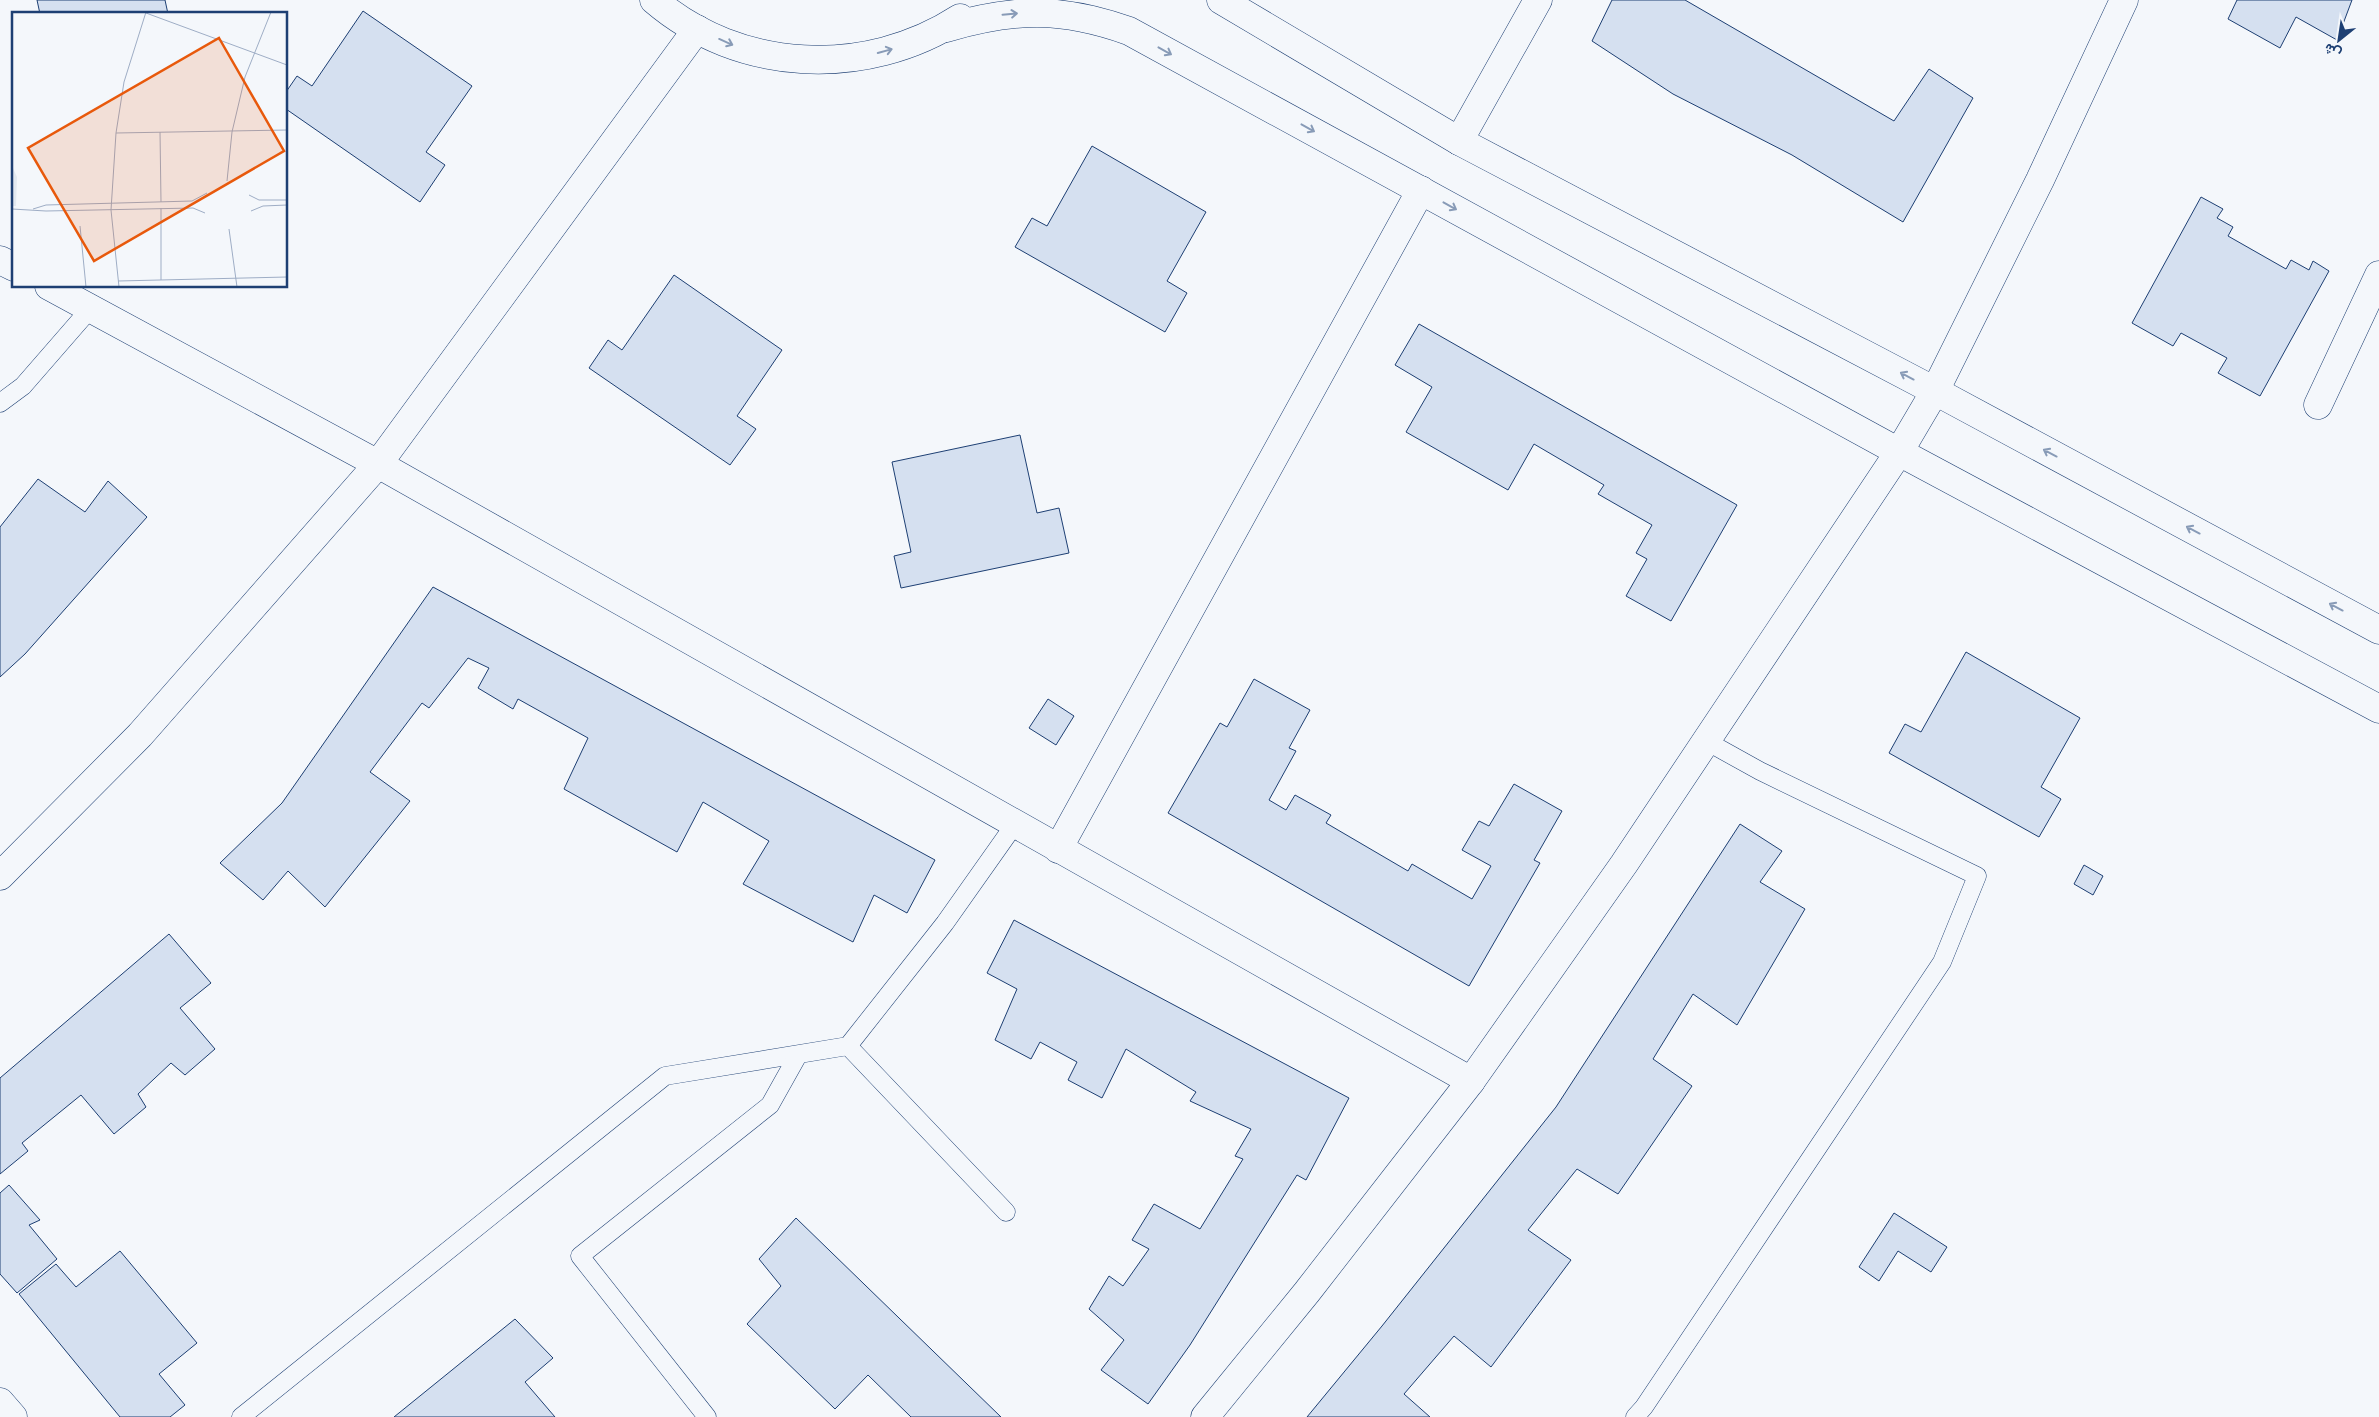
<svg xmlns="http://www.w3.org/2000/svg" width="2379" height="1417" font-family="'Varela Round',Vazirmatn,sans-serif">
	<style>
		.building { fill: #d5e0f0; stroke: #1d3f73 }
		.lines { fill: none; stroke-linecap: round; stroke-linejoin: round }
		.lane-casing { stroke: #1d3f73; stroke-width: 19 }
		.street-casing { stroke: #1d3f73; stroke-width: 29 }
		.primary-casing { stroke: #1d3f73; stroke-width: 29 }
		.lane { stroke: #f4f7fb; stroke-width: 18 }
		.street { stroke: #f4f7fb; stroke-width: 28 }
		.primary { stroke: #f4f7fb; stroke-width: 28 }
		.oneway { stroke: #889bb7 }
		.inset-road { fill: none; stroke: #9eadc5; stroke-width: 1 }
		.view { fill: #e8590c; fill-opacity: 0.15; stroke: #e8590c; stroke-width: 2.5 }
		.inset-edge { fill: none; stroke: #1d3f73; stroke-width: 2.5 }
	</style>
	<rect width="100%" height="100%" fill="#f4f7fb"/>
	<g class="building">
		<polygon points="37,0 165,0 168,14 40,14"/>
		<polygon points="1612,0 1685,0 1894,121 1929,69 1973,98 1903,222 1792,155 1673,94 1592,41"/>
		<polygon points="2237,0 2352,0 2337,40 2296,17 2280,48 2228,19"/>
		<polygon points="363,11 472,86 426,152 445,165 420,202 286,109 286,92 297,76 312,86"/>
		<polygon points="1092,146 1206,212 1167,281 1187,293 1165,332 1015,247 1032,218 1047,226"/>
		<polygon points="2201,197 2223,209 2217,218 2233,227 2228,236 2286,269 2291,260 2309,270 2313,261 2329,271 2260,396 2218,373 2227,358 2181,333 2173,346 2132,323"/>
		<polygon points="674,275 782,350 737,416 756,429 730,465 589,368 608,340 622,350"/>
		<polygon points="1419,324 1737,505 1671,621 1626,596 1647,559 1636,553 1652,525 1598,494 1604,485 1534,444 1508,490 1406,432 1432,387 1395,365"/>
		<polygon points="1020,435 1037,513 1059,508 1069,553 901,588 894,556 911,552 892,462"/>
		<polygon points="38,479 85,512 108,481 147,517 25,654 0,677 0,527"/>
		<polygon points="433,587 935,860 907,913 874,895 853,942 743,884 769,841 703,802 677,852 564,789 588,738 518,699 513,709 478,688 489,668 468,658 429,708 422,703 370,772 410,801 325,907 288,871 263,900 220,863 282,803"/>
		<polygon points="1966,652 2080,718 2041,787 2061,799 2039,837 1889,753 1905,724 1921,732"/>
		<polygon points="1254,679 1310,710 1289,748 1296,751 1269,800 1286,810 1295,795 1331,815 1326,823 1408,871 1412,864 1472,899 1491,866 1462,850 1479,821 1489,826 1514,784 1562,811 1534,860 1540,863 1469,986 1168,813 1220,723 1227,727"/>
		<polygon points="1048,699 1074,716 1056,745 1029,728"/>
		<polygon points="1740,824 1782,851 1760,882 1805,909 1737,1025 1693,994 1653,1059 1692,1086 1618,1194 1577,1169 1528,1230 1571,1260 1491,1367 1454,1336 1404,1394 1430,1417 1307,1417 1382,1326 1556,1107"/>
		<polygon points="2084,865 2103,876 2093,895 2074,884"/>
		<polygon points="1014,920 1349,1098 1306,1180 1297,1175 1190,1345 1148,1404 1101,1370 1124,1340 1089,1309 1109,1276 1123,1286 1149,1249 1132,1240 1154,1204 1200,1229 1243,1159 1235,1156 1251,1129 1190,1101 1196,1092 1126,1049 1102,1098 1068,1080 1077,1062 1040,1042 1031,1059 995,1040 1017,989 987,973"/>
		<polygon points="169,934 211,983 180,1008 215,1049 185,1075 171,1063 138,1094 146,1107 114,1134 81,1095 22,1143 28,1151 0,1174 0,1078"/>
		<polygon points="9,1185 40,1220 29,1225 57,1259 17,1293 0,1274 0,1193"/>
		<polygon points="1894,1213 1947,1247 1931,1272 1898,1251 1879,1281 1859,1267"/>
		<polygon points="796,1218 1001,1417 911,1417 868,1375 835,1409 747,1324 781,1286 759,1259"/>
		<polygon points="120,1251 197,1343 159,1374 185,1405 170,1417 120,1417 19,1294 56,1264 76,1287"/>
		<polygon points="515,1319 553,1358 525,1382 555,1417 394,1417"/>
	</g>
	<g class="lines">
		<g class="lane-casing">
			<g id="lane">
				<polyline points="0,403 23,386 90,309"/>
				<polyline points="848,1046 1006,1212"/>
				<polyline points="241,1417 665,1076 848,1046 945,923 1015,824"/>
				<polyline points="707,1417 580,1256 770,1105 798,1055"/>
				<polyline points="1635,1417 1644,1407 1942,962 1977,876 1760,771 1706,741"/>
			</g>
		</g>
		<g class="street-casing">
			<g id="street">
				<polyline points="1459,141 1538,0"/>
				<polyline points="0,260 14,267"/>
				<polyline points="49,286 378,464 1471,1081"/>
				<polyline points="2318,405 2379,275"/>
				<polyline points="1058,849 1421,190"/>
				<polyline points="0,876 140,735 378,464 697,29"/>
				<polyline points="0,1402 13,1417"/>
				<polyline points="1205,1417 1307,1292 1471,1081 1624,864 1899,452 1935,391 2040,180 2124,0"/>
			</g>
		</g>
		<g class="primary-casing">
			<g id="primary">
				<path d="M654,0C739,73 866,79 960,18"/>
				<polyline points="1221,0 1459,141 1935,391 2379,630"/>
				<path d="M946,28C1014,8 1062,7 1129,31L1899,452L2379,709"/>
			</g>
		</g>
		<use href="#lane" class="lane"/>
		<use href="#street" class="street"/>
		<use href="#primary" class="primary"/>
	</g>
	<defs><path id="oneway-shaft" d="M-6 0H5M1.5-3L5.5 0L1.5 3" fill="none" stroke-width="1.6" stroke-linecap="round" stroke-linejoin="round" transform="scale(1.25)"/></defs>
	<g class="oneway">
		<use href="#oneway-shaft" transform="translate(1010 14) rotate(-5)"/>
		<use href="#oneway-shaft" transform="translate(726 42) rotate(24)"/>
		<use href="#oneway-shaft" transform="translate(885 51) rotate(-15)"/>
		<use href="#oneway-shaft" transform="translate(1165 51) rotate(29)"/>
		<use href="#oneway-shaft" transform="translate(1308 128) rotate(29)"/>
		<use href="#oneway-shaft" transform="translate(1450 206) rotate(29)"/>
		<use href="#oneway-shaft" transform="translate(1907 376) rotate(-152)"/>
		<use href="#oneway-shaft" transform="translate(2050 453) rotate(-152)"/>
		<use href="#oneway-shaft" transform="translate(2193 530) rotate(-152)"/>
		<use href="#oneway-shaft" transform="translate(2336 607) rotate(-152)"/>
	</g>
	<g transform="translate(12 12)">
		<rect width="275" height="275" fill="#f4f7fb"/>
		<path d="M0,154L5,165L4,194H0Z" fill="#e3e9f0"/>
		<path class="inset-road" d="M134,1L275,53M148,120L149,190M104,121L275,118M215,169L220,120L233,65L259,0M237,183L247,188H275M149,196V268M0,197L34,199L181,196L193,201M21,197L34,193L180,189L195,181M239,199L251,194L275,193M68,214L74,275M217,217L225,275M106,269L275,265M107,275L99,198L104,121L112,70L134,0"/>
		<path class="view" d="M207,26L272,139L82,249L16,136Z"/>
		<rect width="275" height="275" class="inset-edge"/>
	</g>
	<g transform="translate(2339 40) rotate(210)" stroke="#f4f7fb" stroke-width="4" paint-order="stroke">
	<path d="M0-4L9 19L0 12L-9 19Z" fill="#1d3f73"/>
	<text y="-8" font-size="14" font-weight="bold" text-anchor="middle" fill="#1d3f73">ش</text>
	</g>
</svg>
